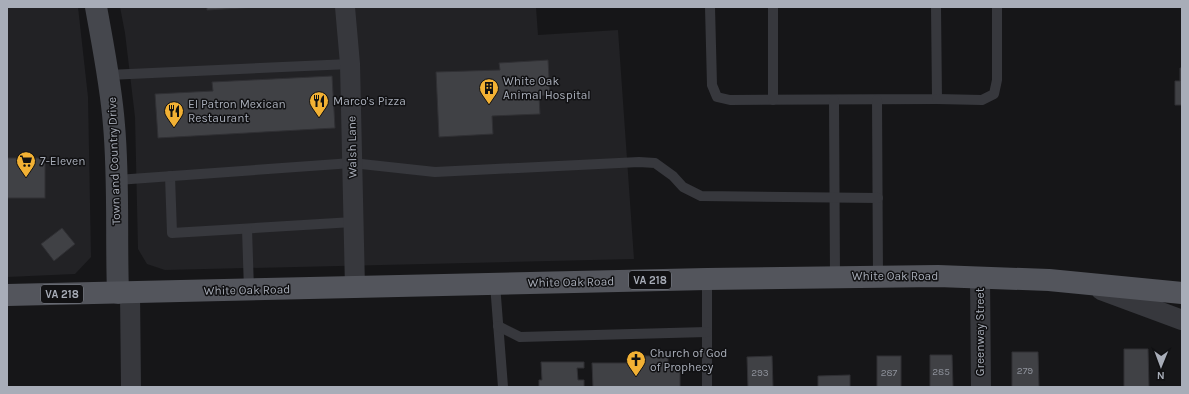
<svg xmlns="http://www.w3.org/2000/svg" width="1189" height="394" font-family="Karla,sans-serif">
	<style>
		.built { fill: #222225 }
		.building { fill: #404145; stroke: #303034 }
		.lines { fill: none; stroke-linecap: round; stroke-linejoin: round }
		.lane { stroke: #37383d; stroke-width: 10 }
		.street { stroke: #37383d; stroke-width: 20 }
		.secondary { stroke: #45474d; stroke-width: 22 }
		.primary { stroke: #53555c; stroke-width: 22 }
		.labels { text-anchor: middle; stroke-width: 3; stroke-linejoin: round; paint-order: stroke }
		.number-label { font-size: 10px; fill: #8e929b }
		.shield { fill: #111113; stroke: #7b7e86; stroke-width: 1 }
		.shield-label { font-size: 11px; font-weight: bold; fill: #a8adb8 }
		.poi-label { font-size: 12px; fill: #a8adb8; stroke: #111113; text-anchor: start }
		.street-label { font-size: 12px; fill: #a8adb8; stroke: #111113 }
	</style>
	<rect width="100%" height="100%" fill="#161618"/>
	<g class="built">
		<polygon points="7,7 78,7 88,97 91,257 75,274 7,277"/>
		<polygon points="120,7 536,7 538,35 618,30 634,259 165,270 147,264 138,249 135,117 125,33"/>
	</g>
	<g class="building">
		<polygon points="207,7 258,7 207,10"/>
		<polygon points="548,60 550,95 539,96 540,114 492,116 493,134 439,137 436,72 500,70 499,63"/>
		<polygon points="1180,68 1182,68 1182,105 1175,105 1175,81 1180,81"/>
		<polygon points="332,76 335,128 158,138 155,94 213,91 212,82"/>
		<rect x="7" y="158" width="38" height="40"/>
		<polygon points="62,228 75,244 54,261 41,244"/>
		<polygon points="1124,349 1148,349 1149,387 1124,387"/>
		<polygon points="1012,352 1038,352 1039,387 1012,387"/>
		<polygon points="930,355 952,355 953,387 930,387"/>
		<polygon points="634,356 668,356 668,367 680,366 680,387 593,387 592,363 634,363"/>
		<polygon points="772,356 773,387 748,387 747,357"/>
		<rect x="877" y="356" width="24" height="31"/>
		<polygon points="541,362 584,362 584,368 577,368 578,380 584,380 584,387 539,387 539,380 542,380"/>
		<polygon points="850,375 850,387 818,387 818,376"/>
	</g>
	<g class="lines">
		<g class="lane">
			<polyline points="710,7 712,85 717,97 730,100 937,99 936,7"/>
			<polyline points="773,7 773,100"/>
			<polyline points="108,75 350,64"/>
			<polyline points="937,99 982,100 994,94 997,80 997,7"/>
			<polyline points="834,100 835,277"/>
			<polyline points="877,100 878,276"/>
			<polyline points="170,176 172,233 353,222"/>
			<polyline points="117,180 352,163 435,172 639,162 655,163 673,176 683,187 701,196 878,198"/>
			<polyline points="247,229 249,290"/>
			<polyline points="707,279 707,387"/>
			<polyline points="495,284 503,387"/>
			<polyline points="498,326 520,337 707,332"/>
		</g>
		<g class="street">
			<polyline points="345,7 350,64 355,288"/>
			<polyline points="980,277 981,387"/>
			<polyline points="1101,290 1182,320"/>
			<polyline points="130,293 131,387"/>
		</g>
		<path class="secondary" d="M96,7C103,46 111,85 114,125C119,181 116,237 118,293"/>
		<polyline class="primary" points="7,295 707,279 938,276 1049,280 1182,293"/>
	</g>
	<defs>
		<g id="building-pin" transform="scale(1)"><path d="M0 17L-7.5 6A9.5 9.5 0 1 1 7.5 6Z" fill="#f2b134" stroke="#111113"/><path d="M-4-6H4V6H1V3H-1V6H-4ZM-2.5-4.3h1.7v1.8h-1.7ZM.8-4.3h1.7v1.8H.8ZM-2.5-1h1.7V.8h-1.7ZM.8-1h1.7V.8H.8Z" fill="#111"/></g>
		<g id="restaurant-pin" transform="scale(1)"><path d="M0 17L-7.5 6A9.5 9.5 0 1 1 7.5 6Z" fill="#f2b134" stroke="#111113"/><path d="M-5-6h1v4h1v-4h1v4h1v-4h1v5L-1.5 .5V6h-2V.5L-5-1ZM5-6V6H3V1.5H1.5Q1.5-4 5-6Z" fill="#111"/></g>
		<g id="supermarket-pin" transform="scale(1)"><path d="M0 17L-7.5 6A9.5 9.5 0 1 1 7.5 6Z" fill="#f2b134" stroke="#111113"/><path d="M-6-5.5h2.5l.6 2H6L4.5 2H-2.5L-4.4-4H-6ZM-1.5 3.2a1.3 1.3 0 1 0 .1 0ZM3 3.2a1.3 1.3 0 1 0 .1 0Z" fill="#111"/></g>
		<g id="church-pin" transform="scale(1)"><path d="M0 17L-7.5 6A9.5 9.5 0 1 1 7.5 6Z" fill="#f2b134" stroke="#111113"/><path d="M-1.2-6h2.4v3.5h3.3v2.4h-3.3V6h-2.4V-.1h-3.3v-2.4h3.3Z" fill="#111"/></g>
	</defs>
	<g fill-rule="evenodd">
		<use href="#building-pin" x="489" y="88"/>
		<use href="#restaurant-pin" x="319" y="101"/>
		<use href="#restaurant-pin" x="174" y="111"/>
		<use href="#supermarket-pin" x="26" y="161"/>
		<use href="#church-pin" x="636" y="360"/>
	</g>
	<g class="labels">
		<g class="number-label">
			<text x="1025" y="374">279</text>
			<text x="941" y="375">285</text>
			<text x="760" y="376">293</text>
			<text x="889" y="376">287</text>
		</g>
		<g class="shield">
			<rect x="629" y="271" width="42" height="18" rx="3"/>
			<rect x="41" y="285" width="42" height="18" rx="3"/>
		</g>
		<g class="shield-label">
			<text x="650" y="284">VA 218</text>
			<text x="62" y="298">VA 218</text>
		</g>
		<g class="poi-label">
			<text x="503" y="85">White Oak<tspan x="503" dy="14">Animal Hospital</tspan></text>
			<text x="333" y="105">Marco's Pizza</text>
			<text x="188" y="108">El Patron Mexican<tspan x="188" dy="14">Restaurant</tspan></text>
			<text x="40" y="165">7-Eleven</text>
			<text x="650" y="357">Church of God<tspan x="650" dy="14">of Prophecy</tspan></text>
		</g>
		<g class="street-label">
			<text transform="translate(352 147) rotate(-91)" y="4">Walsh Lane</text>
			<text transform="translate(114 161) rotate(-92)" y="4">Town and Country Drive</text>
			<text x="895" y="280">White Oak Road</text>
			<text transform="translate(571 282) rotate(-1)" y="4">White Oak Road</text>
			<text transform="translate(247 290) rotate(-1)" y="4">White Oak Road</text>
			<text transform="translate(980 332) rotate(-90)" y="4">Greenway Street</text>
		</g>
	</g>
	<rect width="1189" height="394" fill="none" stroke="#a8adb8" stroke-width="16"/>
	<g transform="translate(1161 366) rotate(181)" stroke="#111113" stroke-width="3" paint-order="stroke">
	<path d="M0-3L7 15L0 10L-7 15Z" fill="#a8adb8"/>
	<text y="-6" font-size="11" font-weight="bold" text-anchor="middle" fill="#a8adb8">N</text>
	</g>
</svg>
